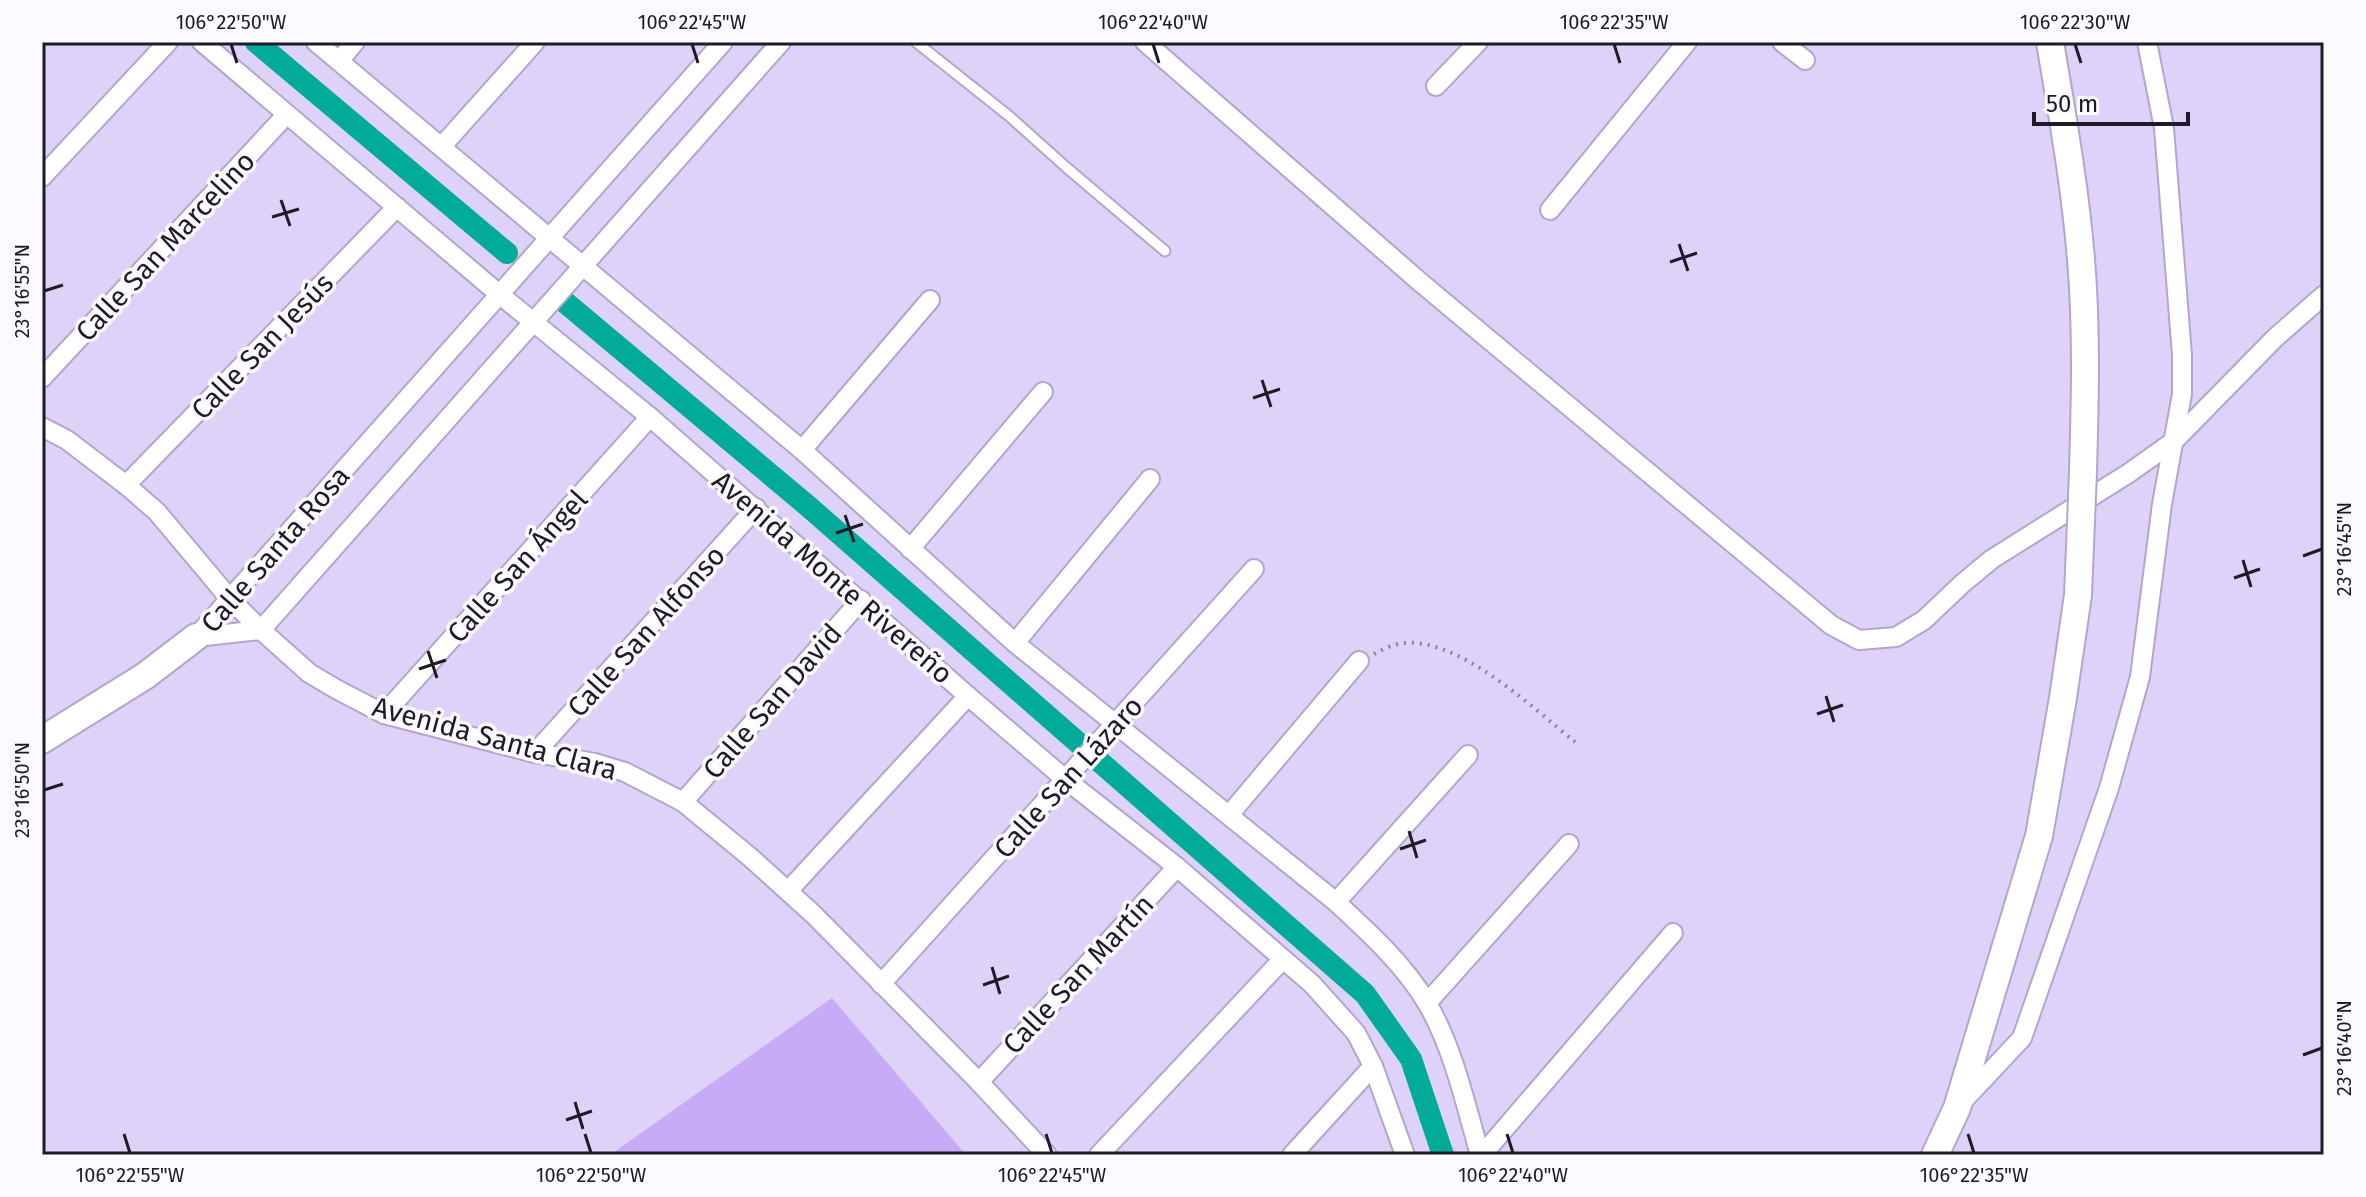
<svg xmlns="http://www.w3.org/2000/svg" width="2366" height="1197" font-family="'Fira Sans',sans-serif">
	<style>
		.grass { fill: #c7abf7 }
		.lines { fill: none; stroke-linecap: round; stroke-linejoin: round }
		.canal { stroke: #00ac99; stroke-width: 22 }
		.lane-casing { stroke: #b3a5cb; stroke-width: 13 }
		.street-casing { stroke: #b3a5cb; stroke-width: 22 }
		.secondary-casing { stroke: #b3a5cb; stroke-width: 30 }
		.path { stroke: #8b819d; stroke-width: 4; stroke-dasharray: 2 6; stroke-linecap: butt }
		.lane { stroke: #fff; stroke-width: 9 }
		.street { stroke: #fff; stroke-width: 18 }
		.secondary { stroke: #fff; stroke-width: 26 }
		.secondary-bridge-casing { stroke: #b3a5cb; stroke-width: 30; stroke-linecap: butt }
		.secondary-bridge { stroke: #fff; stroke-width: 26 }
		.ticks { fill: none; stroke: #1f1928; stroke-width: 3 }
		.labels { text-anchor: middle; stroke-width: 7; stroke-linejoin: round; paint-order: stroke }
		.street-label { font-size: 28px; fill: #1f1928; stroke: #fbfafe }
		.neatline { fill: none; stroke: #1f1928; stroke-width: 3 }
		.ticks-label { font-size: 20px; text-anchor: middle; fill: #1f1928 }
	</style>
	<rect width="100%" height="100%" fill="#dfd2f9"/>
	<polygon class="grass" points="832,998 966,1155 610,1155"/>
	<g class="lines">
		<g class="canal">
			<polyline points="256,42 507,253"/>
			<polyline points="566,303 809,507 1365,994 1411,1059 1443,1155"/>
		</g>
		<g class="lane-casing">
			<polyline id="lane" points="916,42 1009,116 1067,168 1165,251"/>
		</g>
		<g class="street-casing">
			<g id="street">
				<polyline points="202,42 499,294 650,417 968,696 1065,779 1177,867 1312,984 1356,1033 1373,1066 1405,1155"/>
				<path d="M316,42L802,450L1015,643L1336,902C1368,932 1404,964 1427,1003C1453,1047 1466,1106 1480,1155"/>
				<polyline points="1145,42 1420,282 1831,625 1859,640 1896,637 1924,620 1963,583 1992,559 2129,473 2174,441 2275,338 2324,295"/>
				<polyline points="1782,42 1805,60"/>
				<polyline points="339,61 355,42"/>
				<polyline points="1436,86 1478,42"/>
				<polyline points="442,146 535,42"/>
				<polyline points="42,177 168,42"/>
				<polyline points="1550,210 1687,42"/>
				<polyline points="42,378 287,114"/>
				<polyline points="42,427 67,440 126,485 157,512 230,599 261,630 309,673 336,689 384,714 535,753 595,763 625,772 683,802 750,857 813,914 979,1082 1047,1155"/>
				<polyline points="802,450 930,300"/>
				<polyline points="126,485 397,207"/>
				<polyline points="910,549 1043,392"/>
				<polyline points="196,637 261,630 781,42"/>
				<polyline points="196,637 723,42"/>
				<polyline points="1015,643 1150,479"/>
				<polyline points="384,714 650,417"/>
				<polyline points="535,753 756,508"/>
				<polyline points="683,802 861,600"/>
				<polyline points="1229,815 1359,661"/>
				<polyline points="788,891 968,696"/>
				<polyline points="1336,902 1468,755"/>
				<polyline points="881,984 1254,569"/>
				<polyline points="1427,1003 1569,844"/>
				<polyline points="979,1082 1177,867"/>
				<polyline points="1961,1103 2022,1038 2109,788 2140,677 2162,504 2182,394 2182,355 2164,128 2147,42"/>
				<polyline points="1099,1155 1283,959"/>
				<polyline points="1292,1155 1373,1066"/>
				<polyline points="1482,1155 1673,933"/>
			</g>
		</g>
		<g class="secondary-casing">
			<g id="secondary">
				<path d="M2050,42C2062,114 2075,186 2081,259C2087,330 2085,401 2083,472"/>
				<polyline points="42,740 145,676 196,637"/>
				<polyline points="1935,1155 1957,1108 2039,836 2063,698 2078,595"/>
			</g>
		</g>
		<path class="path" d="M1374,654C1383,649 1394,644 1404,643C1460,638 1533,708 1575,742"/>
		<use href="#lane" class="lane"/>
		<use href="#street" class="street"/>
		<use href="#secondary" class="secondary"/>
		<g class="secondary-bridge-casing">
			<polyline id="secondary-bridge" points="2078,595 2083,472"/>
		</g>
		<use href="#secondary-bridge" class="secondary-bridge"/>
	</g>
	<path class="ticks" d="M231,44L237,63M692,44L698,63M1153,44L1159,63M1614,44L1620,63M2075,44L2081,63M281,200L290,226M272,217L299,209M1679,244L1688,271M1670,262L1697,253M44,291L63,285M1262,380L1271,407M1253,398L1280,389M845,515L854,542M836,533L863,524M2303,556L2322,549M2243,560L2251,587M2234,578L2260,569M428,651L437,678M419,669L446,660M1826,696L1834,722M1817,714L1843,705M44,790L63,784M1409,831L1417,858M1400,849L1426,840M992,967L1000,994M983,985L1009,976M2303,1055L2322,1048M575,1102L583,1129M566,1120L592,1111M124,1134L130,1153M585,1134L591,1153M1046,1134L1052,1153M1507,1134L1513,1153M1968,1134L1974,1153"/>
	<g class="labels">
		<g class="street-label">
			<text transform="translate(165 246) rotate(-47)" y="10">Calle San Marcelino</text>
			<text transform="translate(262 346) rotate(-46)" y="10">Calle San Jesús</text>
			<text transform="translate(275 549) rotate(-49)" y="10">Calle Santa Rosa</text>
			<text transform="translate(517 566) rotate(-48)" y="10">Calle San Ángel</text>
			<text transform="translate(833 577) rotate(41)" y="10">Avenida Monte Rivereño</text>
			<text transform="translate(646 631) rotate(-48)" y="10">Calle San Alfonso</text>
			<text transform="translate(772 701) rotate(-49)" y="10">Calle San David</text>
			<text transform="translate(495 738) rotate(15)" y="10">Avenida Santa Clara</text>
			<text transform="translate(1068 777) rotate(-48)" y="10">Calle San Lázaro</text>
			<text transform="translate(1078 974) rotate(-47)" y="10">Calle San Martín</text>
		</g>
	</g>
	<rect width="2366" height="1197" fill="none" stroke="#fbfafe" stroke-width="88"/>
	<path d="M2034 112v12h154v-12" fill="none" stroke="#1f1928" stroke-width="4"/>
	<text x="2046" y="112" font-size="24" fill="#1f1928" stroke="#fbfafe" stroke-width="6" paint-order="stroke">50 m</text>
	<rect x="44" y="44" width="2278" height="1109" class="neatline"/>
	<g class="ticks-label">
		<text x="231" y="29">106°22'50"W</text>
		<text x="692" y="29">106°22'45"W</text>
		<text x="1153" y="29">106°22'40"W</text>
		<text x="1614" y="29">106°22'35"W</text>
		<text x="2075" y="29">106°22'30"W</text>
		<text transform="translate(22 291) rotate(-90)" y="7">23°16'55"N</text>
		<text transform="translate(2344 549) rotate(-90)" y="7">23°16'45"N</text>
		<text transform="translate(22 790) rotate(-90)" y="7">23°16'50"N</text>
		<text transform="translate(2344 1048) rotate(-90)" y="7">23°16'40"N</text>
		<text x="130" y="1182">106°22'55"W</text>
		<text x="591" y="1182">106°22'50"W</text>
		<text x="1052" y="1182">106°22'45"W</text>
		<text x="1513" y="1182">106°22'40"W</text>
		<text x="1974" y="1182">106°22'35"W</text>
	</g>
</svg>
